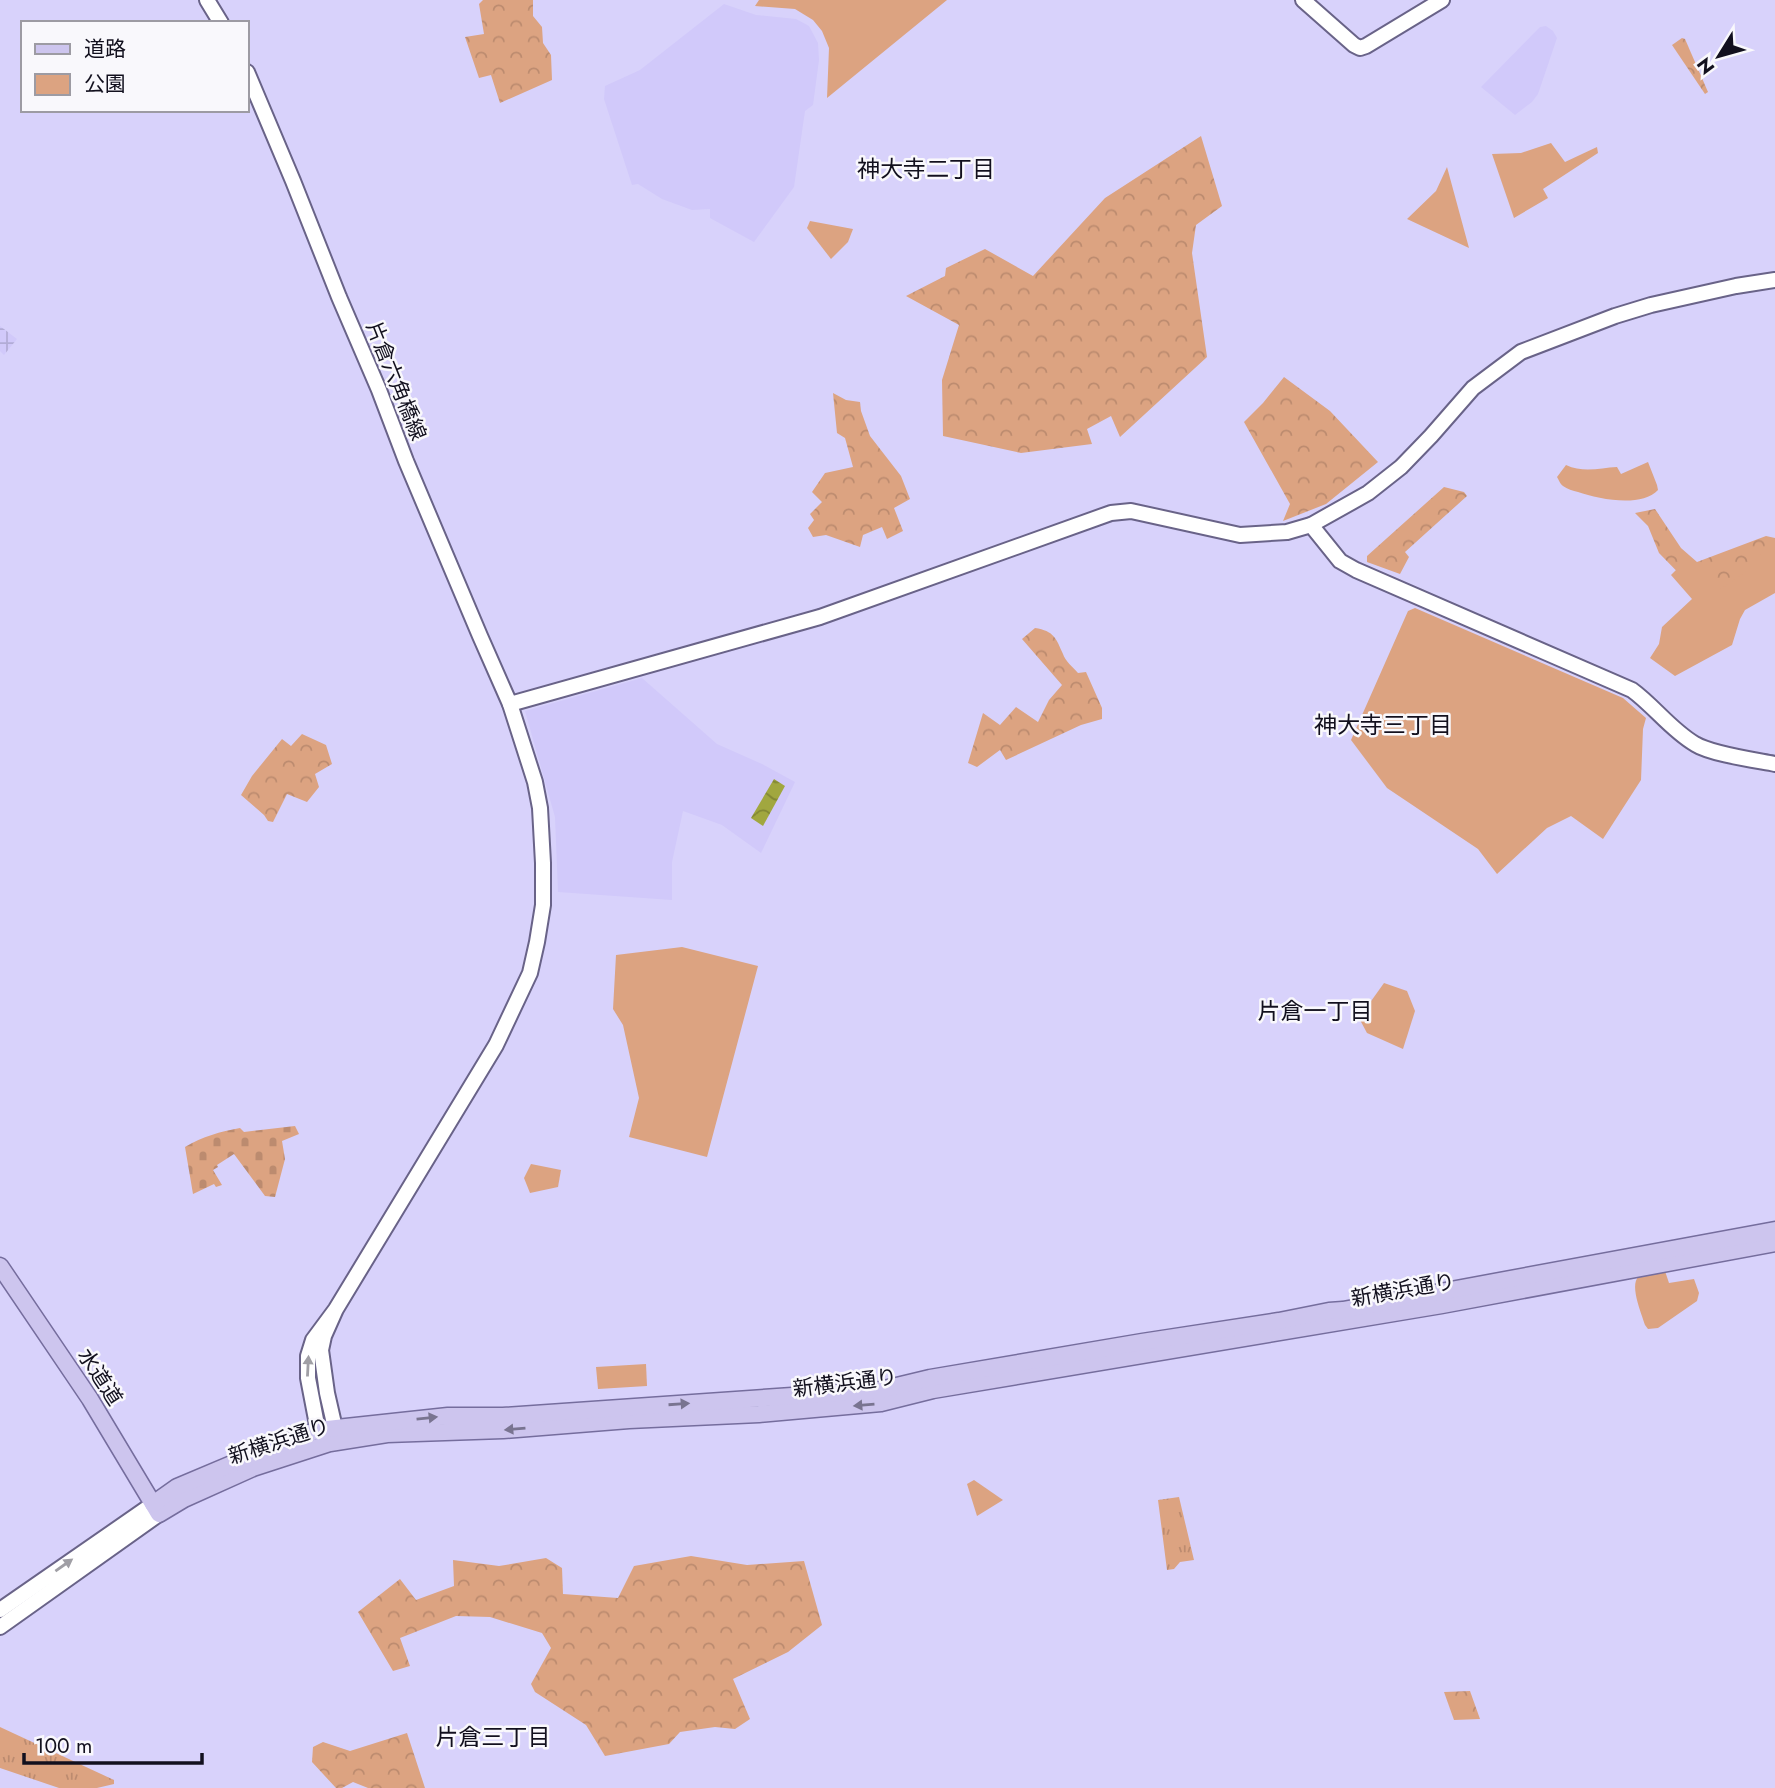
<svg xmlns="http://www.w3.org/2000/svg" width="1775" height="1788" font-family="Jost,'Noto Sans JP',sans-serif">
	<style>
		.built { fill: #d1c9fa }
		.industrial { fill: url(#industrial-grid) }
		.grass { fill: url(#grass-tufts) }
		.forest { fill: url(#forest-crowns) }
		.cemetery { fill: url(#cemetery-stones) }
		.park { fill: #dca381 }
		.water { fill: url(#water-waves) }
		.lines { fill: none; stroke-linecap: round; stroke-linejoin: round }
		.secondary-casing { stroke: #696388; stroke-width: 18 }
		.primary-casing { stroke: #756d9d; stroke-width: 19 }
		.secondary { stroke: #fff; stroke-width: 14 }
		.primary { stroke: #cdc5ee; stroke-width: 16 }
		.oneway { fill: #a09fa5 }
		.oneway2 { fill: #797490 }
		.labels { text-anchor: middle; stroke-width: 5; stroke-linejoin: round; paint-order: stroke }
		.street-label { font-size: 21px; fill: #12101e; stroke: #f9f8fc }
		.neighbourhood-label { font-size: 23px; fill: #12101e; stroke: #f9f8fc }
	</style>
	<defs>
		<pattern id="industrial-grid" width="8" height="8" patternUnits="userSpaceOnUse" patternTransform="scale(1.75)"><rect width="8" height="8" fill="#d1c9fa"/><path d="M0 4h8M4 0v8" fill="none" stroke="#b2acd6"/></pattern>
		<pattern id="grass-tufts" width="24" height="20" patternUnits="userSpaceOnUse" patternTransform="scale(1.75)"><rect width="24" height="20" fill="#dca381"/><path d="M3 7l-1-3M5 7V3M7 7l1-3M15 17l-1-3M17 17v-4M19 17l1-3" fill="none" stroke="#bc8b6f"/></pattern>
		<pattern id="forest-crowns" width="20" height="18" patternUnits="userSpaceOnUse" patternTransform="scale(1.75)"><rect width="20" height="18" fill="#dca381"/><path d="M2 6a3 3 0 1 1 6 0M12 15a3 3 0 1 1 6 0" fill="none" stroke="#bc8b6f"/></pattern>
		<pattern id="cemetery-stones" width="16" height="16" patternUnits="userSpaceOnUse" patternTransform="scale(1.75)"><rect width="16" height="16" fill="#dca381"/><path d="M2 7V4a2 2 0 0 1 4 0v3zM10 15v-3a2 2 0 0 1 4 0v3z" fill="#bc8b6f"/></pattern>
		<pattern id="water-waves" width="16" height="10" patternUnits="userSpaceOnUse" patternTransform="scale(1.75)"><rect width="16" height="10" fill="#a1a73f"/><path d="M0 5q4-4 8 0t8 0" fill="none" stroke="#828734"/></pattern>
	</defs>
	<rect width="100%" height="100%" fill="#d8d2fb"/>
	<g class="built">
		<polygon points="724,4 756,15 796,19 809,26 818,43 819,60 813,105 805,111 794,187 754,242 710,218 710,209 692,210 662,199 638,184 632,185 604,99 605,86 640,70"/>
		<polygon points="1546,26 1553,31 1557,38 1538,94 1532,102 1515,115 1481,87 1540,27"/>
		<polygon points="642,678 717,744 762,764 795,782 761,853 722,825 683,811 672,862 672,900 558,892 555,817 525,711"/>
	</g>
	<polygon class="industrial" points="0,326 17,339 4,355 0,351"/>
	<g class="grass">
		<polygon points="1179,1497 1194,1560 1180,1562 1174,1569 1167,1570 1158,1500"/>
		<polygon points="0,1727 114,1780 114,1784 97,1788 59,1788 0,1768"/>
	</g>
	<g class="forest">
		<polygon points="483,0 533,0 533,16 542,27 543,43 551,55 552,80 500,103 491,75 479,78 465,37 484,34 479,4"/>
		<polygon points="1682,38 1685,39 1708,92 1705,94 1672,45"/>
		<polygon points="1201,136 1222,206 1196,225 1192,253 1207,357 1120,437 1111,416 1087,429 1092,444 1021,453 943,436 942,380 959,325 906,296 945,276 946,268 985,249 1033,276 1105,198"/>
		<polygon points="1284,377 1330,411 1378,462 1326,504 1283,521 1290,504 1244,422 1263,403"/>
		<polygon points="833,393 846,400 860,402 861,411 870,436 901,476 910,499 894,508 903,531 887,539 882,527 863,535 860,547 826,535 813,537 808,528 814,520 810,514 822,502 812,492 825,473 853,467 845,438 837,433"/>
		<polygon points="1444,487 1464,492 1467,496 1405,552 1409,557 1400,574 1367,562 1367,556"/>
		<polygon points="1655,509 1681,548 1697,562 1766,536 1775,538 1775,591 1700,595 1659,553 1648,526 1635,513"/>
		<path d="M1035,628C1054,631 1056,638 1063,654C1065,661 1073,667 1078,673L1086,672L1102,708V719L1081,725L1006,760L1000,750L977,767L968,763L983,713L1000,725L1016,707L1038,722L1049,700L1062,685L1022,639Z"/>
		<polygon points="302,734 326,745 332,764 315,774 319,787 307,802 287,794 273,822 268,821 264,815 241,795 252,776 282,739 291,746"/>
		<polygon points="691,1556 747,1565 804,1561 822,1625 788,1652 733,1679 750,1719 735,1729 715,1727 680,1732 669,1744 605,1756 586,1725 535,1692 531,1684 551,1648 542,1633 490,1617 456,1616 400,1638 410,1666 393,1671 358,1612 400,1579 416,1600 454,1586 453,1560 499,1566 546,1558 562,1568 563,1594 618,1598 634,1566"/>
		<polygon points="1470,1691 1480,1719 1454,1720 1444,1692"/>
		<polygon points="407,1733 425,1788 368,1788 353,1782 342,1788 336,1788 312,1762 313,1747 323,1742 350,1751"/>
	</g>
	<path class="cemetery" d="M295,1126L299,1134L282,1141L285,1159L275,1197L265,1196L234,1154L217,1165L218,1167L213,1170L222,1185L216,1187L214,1184L193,1194L185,1147C203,1136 220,1132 240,1128L244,1132Z"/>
	<g class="park">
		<polygon points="759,0 947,0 827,98 829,48 822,31 813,20 795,9 755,6"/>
		<polygon points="1551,143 1565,162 1597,147 1598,153 1543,189 1548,198 1514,218 1492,154 1521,153"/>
		<polygon points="1447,167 1469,248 1407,219 1436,191"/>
		<polygon points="810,221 853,229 848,242 831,259 807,228"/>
		<path d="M1648,462L1657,485L1658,490C1641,508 1599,499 1578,492C1573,491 1567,489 1563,486C1560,484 1559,480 1557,477L1566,465C1583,473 1600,468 1617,467L1621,474Z"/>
		<polygon points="1775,538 1775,593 1745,610 1740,619 1732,645 1675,676 1650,658 1659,644 1662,627 1692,599 1671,575 1688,558 1721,589 1745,572"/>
		<polygon points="1415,608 1623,698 1646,718 1643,729 1641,780 1603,839 1571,816 1547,828 1497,874 1478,849 1387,788 1351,740 1408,611"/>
		<polygon points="682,947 758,966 707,1157 629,1137 639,1098 623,1025 613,1009 616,955"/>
		<polygon points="1384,983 1407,991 1415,1011 1403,1049 1367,1033 1359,1018"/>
		<polygon points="531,1164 561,1170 558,1187 530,1193 524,1178"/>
		<path d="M1665,1271L1669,1283L1694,1279L1699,1293L1697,1301L1658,1328L1648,1329L1645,1325C1642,1314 1627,1281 1641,1275C1648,1272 1658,1272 1665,1271Z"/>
		<polygon points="646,1364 647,1386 598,1389 596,1367"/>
		<polygon points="974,1480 1003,1500 977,1516 967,1484"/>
	</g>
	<polygon class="water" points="774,779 785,786 763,826 751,818"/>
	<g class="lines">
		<g class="secondary-casing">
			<g id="secondary">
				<polyline points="207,0 221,23"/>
				<polyline points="1303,0 1354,45 1360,48 1366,46 1442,0"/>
				<polyline points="247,72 293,181 339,297 379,390 406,461 480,636 510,704 535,782 540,808 543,863 543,905 537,942 530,973 496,1045 336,1309 313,1340 308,1356 308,1378 318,1430 330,1443 335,1428 327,1393 321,1350 324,1336 336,1309"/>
				<path d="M1311,525L1340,561L1356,570L1632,690C1654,706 1671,730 1695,744C1711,754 1754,760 1775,764"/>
				<polyline points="510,704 820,617 1111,513 1131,511 1240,535 1287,532 1311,525 1368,493 1401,467 1431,436 1473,388 1521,352 1615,316 1651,305 1736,286 1775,280"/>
				<polyline points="0,1610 153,1504"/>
				<polyline points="0,1627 159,1514"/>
			</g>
		</g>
		<g class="primary-casing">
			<g id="primary">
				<polyline points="0,1266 90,1399 159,1514 184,1499 253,1468 330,1443 387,1434 503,1430 629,1420 759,1414 881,1403 933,1390 1442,1305 1775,1243"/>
				<polyline points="153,1504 177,1487 272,1447 318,1430 448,1416 503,1416 880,1390 930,1378 1142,1342 1279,1321 1329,1311 1343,1310 1775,1230"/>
			</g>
		</g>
		<use href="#secondary" class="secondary"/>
		<use href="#primary" class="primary"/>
	</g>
	<defs><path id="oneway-solid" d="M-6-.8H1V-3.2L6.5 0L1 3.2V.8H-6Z" transform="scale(1.75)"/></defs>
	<g class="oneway">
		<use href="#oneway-solid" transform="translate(308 1366) rotate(-87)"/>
		<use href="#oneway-solid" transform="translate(64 1565) rotate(-35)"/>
	</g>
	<g class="oneway2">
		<use href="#oneway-solid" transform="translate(679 1404) rotate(-4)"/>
		<use href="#oneway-solid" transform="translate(864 1405) rotate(175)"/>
		<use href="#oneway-solid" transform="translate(427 1418) rotate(-6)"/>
		<use href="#oneway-solid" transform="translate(515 1429) rotate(175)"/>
	</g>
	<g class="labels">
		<g class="street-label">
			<text transform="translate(396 381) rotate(68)" y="7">片倉六角橋線</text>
			<text transform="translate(1403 1290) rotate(-10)" y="7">新横浜通り</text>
			<text transform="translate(100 1377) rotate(57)" y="7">水道道</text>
			<text transform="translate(845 1383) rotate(-7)" y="7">新横浜通り</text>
			<text transform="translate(279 1441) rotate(-18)" y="7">新横浜通り</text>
		</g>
		<g class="neighbourhood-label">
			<text x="926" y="177">神大寺二丁目</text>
			<text x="1383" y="733">神大寺三丁目</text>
			<text x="1315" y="1019">片倉一丁目</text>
			<text x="493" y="1745">片倉三丁目</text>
		</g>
	</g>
	<rect x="21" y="21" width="228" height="91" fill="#f9f8fc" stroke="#9d9ba3" stroke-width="2"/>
	<rect x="35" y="44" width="35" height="10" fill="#cdc5ee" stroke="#9d9ba3" stroke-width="2"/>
	<text x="84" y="56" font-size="21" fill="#12101e">道路</text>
	<rect x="35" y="74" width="35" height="21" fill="#dca381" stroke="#9d9ba3" stroke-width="2"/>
	<text x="84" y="91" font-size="21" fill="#12101e">公園</text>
	<g transform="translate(1719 56) rotate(233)" stroke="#f9f8fc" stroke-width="5" paint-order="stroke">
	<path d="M0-5L12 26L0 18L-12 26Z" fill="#12101e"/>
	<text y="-10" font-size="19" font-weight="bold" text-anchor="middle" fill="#12101e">N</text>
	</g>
	<path d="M24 1753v10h178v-10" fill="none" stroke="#12101e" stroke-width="3.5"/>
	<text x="35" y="1753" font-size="21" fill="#12101e" stroke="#f9f8fc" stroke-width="5" paint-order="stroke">100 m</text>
</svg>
